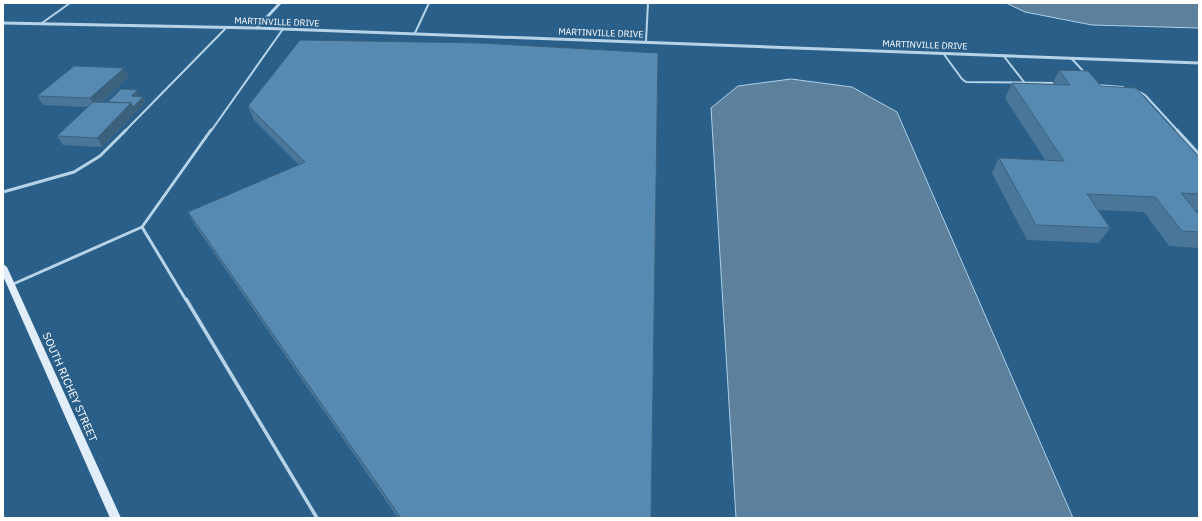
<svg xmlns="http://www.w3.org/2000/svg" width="1202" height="521" font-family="'IBM Plex Sans',sans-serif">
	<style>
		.water { fill: #5d819c; stroke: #acd0e9 }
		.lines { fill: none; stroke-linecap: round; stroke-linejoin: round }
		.lane-far2 { stroke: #b7d3e8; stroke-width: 2 }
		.lane-far1 { stroke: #b7d3e8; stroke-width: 3 }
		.lane { stroke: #b7d3e8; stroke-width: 3.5 }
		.street { stroke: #b7d3e8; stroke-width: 3 }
		.secondary { fill: #e1edf8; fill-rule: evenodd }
		.wall { fill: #4a7799 }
		.shaded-wall { fill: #3c617d }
		.building { fill: #568ab2; stroke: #3c617d }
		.labels { text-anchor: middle; stroke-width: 4; stroke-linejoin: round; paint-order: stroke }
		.far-street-label { font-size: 9px; fill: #fff; stroke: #2a5f89 }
		.street-label { font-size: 11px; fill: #fff; stroke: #2a5f89 }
	</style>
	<rect width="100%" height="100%" fill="#2a5f89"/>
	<g class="water">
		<polygon points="1006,3 1199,3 1199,28 1092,25 1025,12"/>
		<polygon points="791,79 852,87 897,112 1073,518 736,518 711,108 738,86"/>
	</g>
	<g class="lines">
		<g class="lane-far2">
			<polyline points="42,23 70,3"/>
			<polyline points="415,33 429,3"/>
			<polyline points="646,41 648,3"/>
			<polyline points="943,53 962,79 966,82 1055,83"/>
			<polyline points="1003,55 1024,82"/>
			<polyline points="1071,58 1086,74"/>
			<polyline points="1096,85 1123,87"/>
			<polyline points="1138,91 1145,95 1178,131"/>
			<polyline points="125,131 227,27"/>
			<polyline points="211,131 283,29"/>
		</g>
		<g class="lane-far1">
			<polyline points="1177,130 1199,154"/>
			<polyline points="3,192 74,172 100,156 126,130"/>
			<polyline points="142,227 186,300"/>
			<polyline points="11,285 142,227 211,130"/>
		</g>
		<polyline class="lane" points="186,299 317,518"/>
		<g class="street">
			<polyline points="3,23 257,28 1199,63"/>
			<polyline points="257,28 280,3"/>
		</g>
		<polygon class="secondary" points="3,264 7,267 121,518 110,518 3,276"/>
	</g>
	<g class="wall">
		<polygon points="300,40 651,518 398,518 196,227 188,212 299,165 254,120 248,106"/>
		<polygon points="124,68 129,76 102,102 108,102 140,95 139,96 143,97 146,101 102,147 63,145 57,136 88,107 43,105 37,96"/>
		<polygon points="1059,70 1101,86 1199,157 1199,210 1195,210 1199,215 1199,248 1169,246 1144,212 1098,210 1110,228 1099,243 1027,240 992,173 999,158 1045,160 1005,98 1012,83 1052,85"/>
	</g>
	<g class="shaded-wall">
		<polygon points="124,68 129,76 96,107 90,98"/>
		<polygon points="138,90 140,95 134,101 131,96"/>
		<polygon points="143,97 146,101 102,147 97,138 131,103"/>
	</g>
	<g class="building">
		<polygon points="300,40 479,43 658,53 651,518 401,518 188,212 305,162 248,106"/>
		<polygon points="74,66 124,68 90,98 37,96"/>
		<polygon points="1059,70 1088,71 1101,86 1136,88 1199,157 1199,194 1181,193 1199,215 1199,232 1182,231 1155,197 1087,194 1110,228 1036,225 999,158 1064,161 1012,83 1070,85"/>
		<polygon points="121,89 138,90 131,96 143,97 133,107 131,103 108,102"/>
		<polygon points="93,102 131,103 97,138 57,136"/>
	</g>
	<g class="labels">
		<g class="far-street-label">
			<text transform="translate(277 22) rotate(2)" y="3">MARTINVILLE DRIVE</text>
			<text transform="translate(601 33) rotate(2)" y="3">MARTINVILLE DRIVE</text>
			<text transform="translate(925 45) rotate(2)" y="3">MARTINVILLE DRIVE</text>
		</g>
		<g class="street-label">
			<text transform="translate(70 387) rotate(66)" y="4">SOUTH RICHEY STREET</text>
		</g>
	</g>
	<rect width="1202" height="521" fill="none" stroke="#ffffff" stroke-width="8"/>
</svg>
